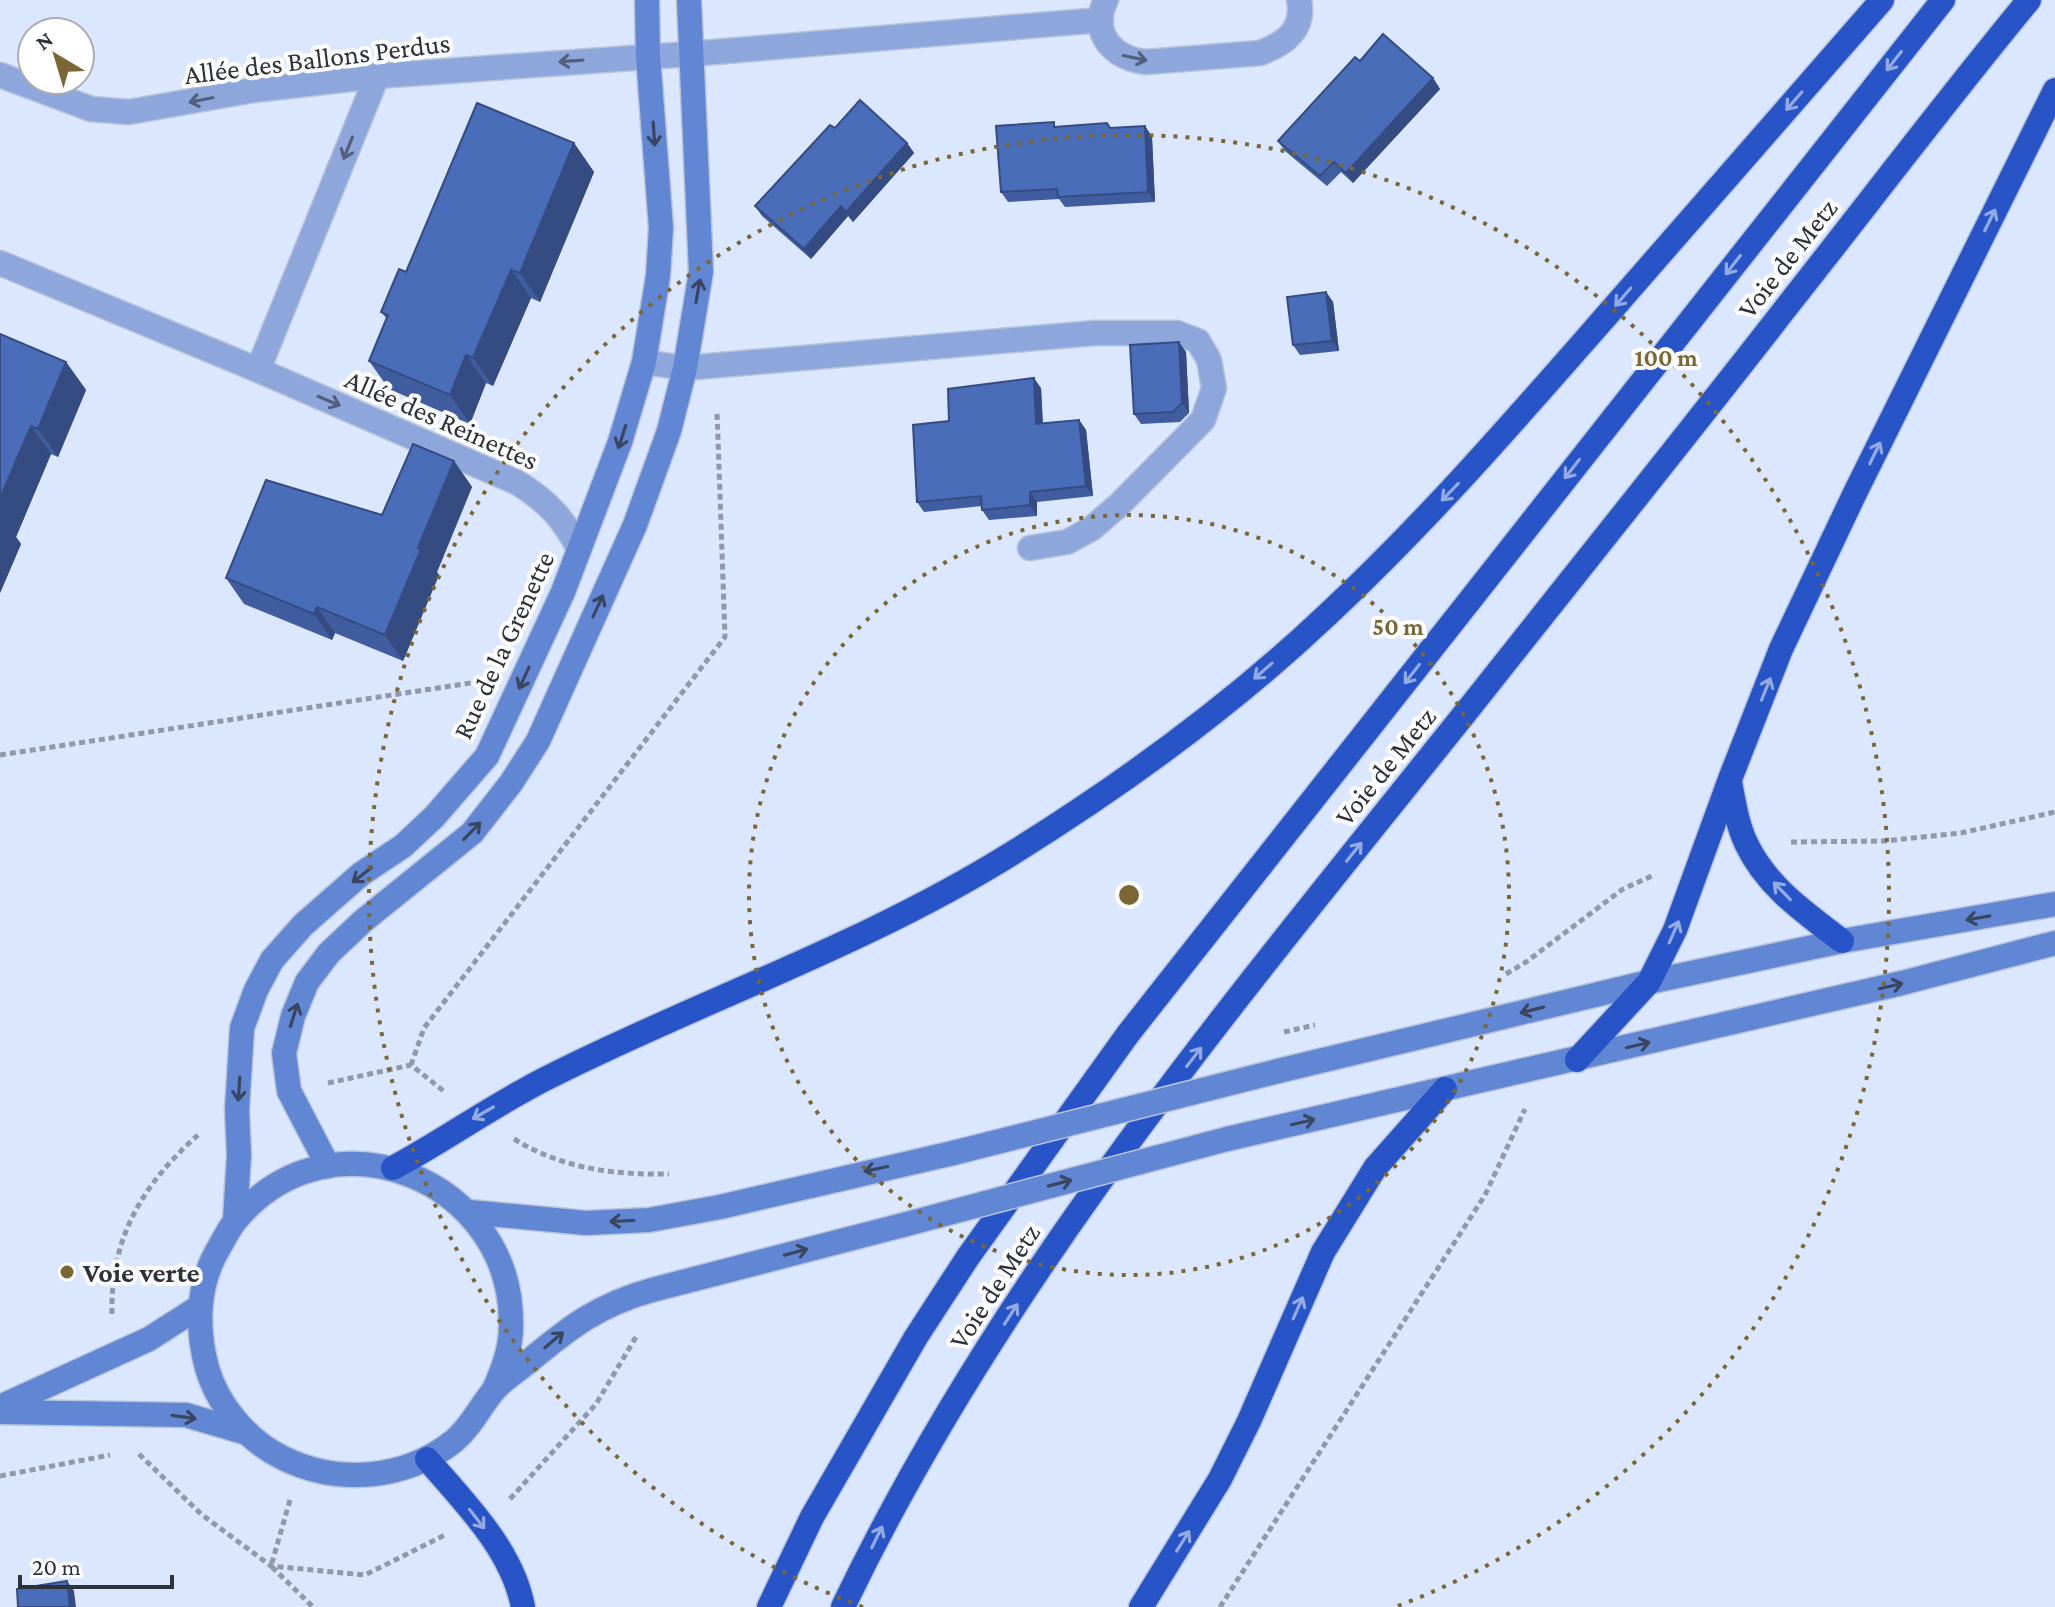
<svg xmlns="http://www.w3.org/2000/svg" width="2055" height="1607" font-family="'Crimson Pro',serif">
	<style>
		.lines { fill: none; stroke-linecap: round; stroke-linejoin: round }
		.lane-casing { stroke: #b8c3d7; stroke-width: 27 }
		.street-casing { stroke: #b8c3d7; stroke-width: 27 }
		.secondary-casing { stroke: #b8c3d7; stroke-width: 27 }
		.highway-casing { stroke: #b8c3d7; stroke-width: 27 }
		.path { stroke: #9098a9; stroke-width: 5; stroke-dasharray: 6 4; stroke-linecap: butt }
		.lane { stroke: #8da7dc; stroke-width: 24 }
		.street { stroke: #8da7dc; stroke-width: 24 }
		.secondary { stroke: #6186d4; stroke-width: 24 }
		.highway { stroke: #2754c6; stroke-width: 24 }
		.secondary-bridge-casing { stroke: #b8c3d7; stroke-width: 27; stroke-linecap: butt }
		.path-bridge { stroke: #9098a9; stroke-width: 5; stroke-dasharray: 6 4; stroke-linecap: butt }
		.secondary-bridge { stroke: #6186d4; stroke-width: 24 }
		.wall { fill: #405e9f }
		.shaded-wall { fill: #344c82 }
		.building { fill: #4a6db9; stroke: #344c82; stroke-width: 2 }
		.oneway { stroke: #53607b }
		.oneway2 { stroke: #93aae2 }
		.oneway3 { stroke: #3a4660 }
		.ring { fill: none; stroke: #7b6735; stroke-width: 4; stroke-dasharray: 4 8 }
		.poi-dot { fill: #7b6735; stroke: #fff; stroke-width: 3 }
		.labels { text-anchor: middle; stroke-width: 8; stroke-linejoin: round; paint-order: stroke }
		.street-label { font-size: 28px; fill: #2d313a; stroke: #fff }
		.poi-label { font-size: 28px; font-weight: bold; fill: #2d313a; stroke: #fff; text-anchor: start }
		.centre { fill: #7b6735; stroke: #fff; stroke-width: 4 }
		.ring-label { font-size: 24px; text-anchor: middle; font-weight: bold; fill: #7b6735; stroke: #fff; stroke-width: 8; stroke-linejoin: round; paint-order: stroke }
	</style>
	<rect width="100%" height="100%" fill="#dbe7fe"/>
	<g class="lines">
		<g class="lane-casing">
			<g id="lane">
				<path d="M1106,0C1089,33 1114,59 1146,62L1260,53C1285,44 1305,29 1299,0"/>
				<polyline points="690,54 1101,20"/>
				<polyline points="644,362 685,368 1095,333 1177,333 1198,341 1209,360 1214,388 1203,420 1120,504 1091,529 1067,542 1030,548"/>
			</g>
		</g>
		<g class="street-casing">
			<g id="street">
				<polyline points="0,75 91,109 129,112 254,90 377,76 690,54"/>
				<path d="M0,263L258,370L518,483C547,501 564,519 579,549"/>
				<polyline points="258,370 377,76"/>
			</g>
		</g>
		<g class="secondary-casing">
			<g id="secondary">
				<polyline points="1278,1071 1649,982 1842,941 2055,904"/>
				<polyline points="1227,1139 1902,983 2055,943"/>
				<polyline points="328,1166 289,1091 284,1053 293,1016 307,982 329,953 363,921 472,833 511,783 538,741 635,525 669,431 685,368 701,272 689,0"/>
				<polyline points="469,1212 586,1223 649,1220 720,1207 953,1153"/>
				<polyline points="235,1220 239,1155 237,1110 242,1028 256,990 272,960 303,925 361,874 403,846 434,817 487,756 563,592 620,442 644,362 658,276 661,228 648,56 647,0"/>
				<path d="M494,1390C503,1369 511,1349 511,1326C514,1180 331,1105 236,1220C230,1227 225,1237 220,1246C197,1283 196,1327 207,1368C218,1406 248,1441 283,1458C338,1485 405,1480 454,1441C472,1426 480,1406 495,1389C504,1379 517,1371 528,1362C570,1327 598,1305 652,1290L903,1225"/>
				<polyline points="0,1407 149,1339 199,1307"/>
				<polyline points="0,1412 186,1415 247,1433"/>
			</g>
		</g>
		<g class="highway-casing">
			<g id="highway">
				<path d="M1730,782C1734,803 1737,824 1746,843C1766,886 1805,913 1842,941"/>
				<polyline points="1577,1060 1649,982 1675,930 1730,779 1781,649 1854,495 2055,90"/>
				<path d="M393,1168C447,1139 496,1103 551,1076C704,999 865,945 1011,854C1122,785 1231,706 1326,616C1430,519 1522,412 1615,306C1704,204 1793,102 1882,0"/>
				<path d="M427,1459C464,1502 512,1549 523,1607"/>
				<polyline points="769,1607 812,1517 916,1337 968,1257 1128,1034 1943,0"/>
				<path d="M843,1607C1002,1274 1245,989 1474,702C1580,568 1687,435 1792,300C1871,200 1948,98 2029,0"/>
				<polyline points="1141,1607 1220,1479 1249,1421 1323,1252 1375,1168 1445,1089"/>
			</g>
		</g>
		<g class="path">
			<polyline points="0,755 477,682"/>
			<polyline points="1791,842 1884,841 1961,833 2055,812"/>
			<polyline points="1506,974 1526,962 1623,889 1654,875"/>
			<polyline points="411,1065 424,1028 725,637 717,411"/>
			<polyline points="328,1083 411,1065 446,1093"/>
			<path d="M514,1139C563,1169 614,1175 669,1174"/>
			<path d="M112,1314C110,1238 143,1184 198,1135"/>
			<polyline points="139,1454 201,1514 271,1566 365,1575 445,1535"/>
			<polyline points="0,1476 110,1455"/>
			<polyline points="510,1499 596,1404 636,1337"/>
			<polyline points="290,1500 271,1566 313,1607"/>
			<polyline points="1220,1607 1485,1195 1525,1109"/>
		</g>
		<use href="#lane" class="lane"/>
		<use href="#street" class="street"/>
		<use href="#secondary" class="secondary"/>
		<use href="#highway" class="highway"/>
		<g class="secondary-bridge-casing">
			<g id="secondary-bridge">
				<polyline points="953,1153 1278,1071"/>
				<polyline points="903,1225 1227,1139"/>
			</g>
		</g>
		<polyline class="path-bridge" points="1284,1032 1315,1025"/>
		<use href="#secondary-bridge" class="secondary-bridge"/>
	</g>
	<g class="wall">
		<polygon points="1360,61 1433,78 1440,89 1353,183 1341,172 1327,186 1285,151 1278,141"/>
		<polygon points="1145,126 1152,137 1155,202 1065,207 1059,199 1008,202 1001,192 1057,127 1111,128"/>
		<polygon points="835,128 907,143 914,153 853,222 848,216 811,259 762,216 755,206"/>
		<polygon points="574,143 594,172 540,302 531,298 493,386 486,383 470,424 389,389 369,361 387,319 381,312 406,272"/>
		<polygon points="1326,292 1333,302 1339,351 1300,355 1293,345"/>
		<polygon points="0,334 66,362 86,390 58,457 51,454 16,537 21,544 0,593"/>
		<polygon points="1186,352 1189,413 1180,422 1141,424 1134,414"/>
		<polygon points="1041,388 1043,423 1079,420 1086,430 1093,496 1037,502 1037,516 989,520 982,510 982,506 924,512 917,502 949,421"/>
		<polygon points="454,461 472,487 437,572 439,575 403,661 335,633 332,640 244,604 226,578 382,515"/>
	</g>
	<g class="shaded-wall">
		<polygon points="1433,78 1440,89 1353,183 1346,173"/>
		<polygon points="1145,126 1152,137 1155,202 1148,192"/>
		<polygon points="574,143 594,172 540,302 520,273"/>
		<polygon points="907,143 914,153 853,222 846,212"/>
		<polygon points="841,206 848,216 811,259 804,249"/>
		<polygon points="511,270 531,298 493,386 473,358"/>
		<polygon points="1326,292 1333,302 1339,351 1332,341"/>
		<polygon points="1179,342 1186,352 1189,413 1182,403"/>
		<polygon points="466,355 486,383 470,424 450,395"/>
		<polygon points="66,362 86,390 58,457 38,429"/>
		<polygon points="1034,378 1041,388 1043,434 1036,424"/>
		<polygon points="1079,420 1086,430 1093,496 1086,486"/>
		<polygon points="31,426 51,454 16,537 21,544 0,593 0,498"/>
		<polygon points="454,461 472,487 437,572 439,575 403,661 385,635 418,548"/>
		<polygon points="1030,492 1037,502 1037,516 1030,505"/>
		<polygon points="317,607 335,633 332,640 314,614"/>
		<polygon points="67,1581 74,1591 76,1607 70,1607"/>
	</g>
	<g class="building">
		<polygon points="1383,34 1433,78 1346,173 1334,162 1320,176 1278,141 1355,57 1360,61"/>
		<polygon points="860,100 907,143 846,212 841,206 804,249 755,206 830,125 835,128"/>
		<polygon points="477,103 574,143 520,273 511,270 473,358 466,355 450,395 369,361 388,315 381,312 399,269 406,272"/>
		<polygon points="1054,122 1054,127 1107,123 1110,128 1145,126 1148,192 1058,197 1057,189 1001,192 996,126"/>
		<polygon points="1326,292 1332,341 1293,345 1287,297"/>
		<polygon points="0,334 66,362 38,429 31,426 0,498"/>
		<polygon points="1179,342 1182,403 1173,412 1134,414 1130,345"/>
		<polygon points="1034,378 1036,424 1079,420 1086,486 1030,492 1030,505 982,510 981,496 917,502 913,425 949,421 948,389"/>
		<polygon points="413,444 454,461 418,548 421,549 385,635 317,607 314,614 226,578 266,480 382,515"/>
		<polygon points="67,1581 70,1607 18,1607 17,1589"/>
	</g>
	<defs><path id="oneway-shaft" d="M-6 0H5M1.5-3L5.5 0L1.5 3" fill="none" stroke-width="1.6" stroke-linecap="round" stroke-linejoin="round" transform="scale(2)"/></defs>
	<g class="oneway">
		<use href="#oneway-shaft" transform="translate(1135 58) rotate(12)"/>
		<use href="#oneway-shaft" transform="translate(571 61) rotate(176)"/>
		<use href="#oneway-shaft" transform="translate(201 100) rotate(169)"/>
		<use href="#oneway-shaft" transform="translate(348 148) rotate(112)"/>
		<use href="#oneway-shaft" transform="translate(329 401) rotate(23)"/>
	</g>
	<g class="oneway2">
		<use href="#oneway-shaft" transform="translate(1894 61) rotate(128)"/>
		<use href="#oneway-shaft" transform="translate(1794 101) rotate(131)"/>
		<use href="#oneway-shaft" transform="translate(1990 220) rotate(-64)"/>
		<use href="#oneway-shaft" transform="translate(1733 265) rotate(128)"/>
		<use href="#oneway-shaft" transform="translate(1623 297) rotate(131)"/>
		<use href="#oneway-shaft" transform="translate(1875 453) rotate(-64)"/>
		<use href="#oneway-shaft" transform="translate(1572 469) rotate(128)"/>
		<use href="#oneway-shaft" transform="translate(1450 492) rotate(134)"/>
		<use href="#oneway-shaft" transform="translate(1263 671) rotate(139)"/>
		<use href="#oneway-shaft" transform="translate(1412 674) rotate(128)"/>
		<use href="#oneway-shaft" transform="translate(1766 689) rotate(-68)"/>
		<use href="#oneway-shaft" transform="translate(1354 852) rotate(-51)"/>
		<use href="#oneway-shaft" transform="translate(1782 891) rotate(-134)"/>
		<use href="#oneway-shaft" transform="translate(1674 932) rotate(-66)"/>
		<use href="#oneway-shaft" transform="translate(1194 1057) rotate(-52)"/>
		<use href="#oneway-shaft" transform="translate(483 1113) rotate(150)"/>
		<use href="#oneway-shaft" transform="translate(1298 1308) rotate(-66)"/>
		<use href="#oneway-shaft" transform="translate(1011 1314) rotate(-57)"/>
		<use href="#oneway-shaft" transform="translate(477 1519) rotate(52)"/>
		<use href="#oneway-shaft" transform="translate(877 1537) rotate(-64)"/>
		<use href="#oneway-shaft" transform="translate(1183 1541) rotate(-58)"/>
	</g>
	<g class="oneway3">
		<use href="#oneway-shaft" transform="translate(654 134) rotate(86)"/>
		<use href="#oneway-shaft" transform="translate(698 291) rotate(-80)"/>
		<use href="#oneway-shaft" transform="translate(622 437) rotate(108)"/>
		<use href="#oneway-shaft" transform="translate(598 606) rotate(-65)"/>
		<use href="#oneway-shaft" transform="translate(524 678) rotate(115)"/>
		<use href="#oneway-shaft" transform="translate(472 831) rotate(-46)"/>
		<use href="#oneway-shaft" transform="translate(362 875) rotate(142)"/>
		<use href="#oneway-shaft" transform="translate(1978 918) rotate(170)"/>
		<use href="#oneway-shaft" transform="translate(1891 986) rotate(-13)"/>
		<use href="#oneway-shaft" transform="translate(1532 1010) rotate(166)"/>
		<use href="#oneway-shaft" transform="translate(294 1015) rotate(-72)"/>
		<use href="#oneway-shaft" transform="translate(1638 1045) rotate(-13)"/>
		<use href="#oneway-shaft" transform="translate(239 1089) rotate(94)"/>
		<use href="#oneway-shaft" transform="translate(1303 1122) rotate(-13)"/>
		<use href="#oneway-shaft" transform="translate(876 1169) rotate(168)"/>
		<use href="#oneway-shaft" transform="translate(1060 1183) rotate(-15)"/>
		<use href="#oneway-shaft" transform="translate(622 1221) rotate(177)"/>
		<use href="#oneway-shaft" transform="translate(796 1252) rotate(-15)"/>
		<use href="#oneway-shaft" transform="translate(554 1340) rotate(-40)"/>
		<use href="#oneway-shaft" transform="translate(184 1417) rotate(8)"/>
	</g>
	<g class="ring">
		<circle cx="1129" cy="895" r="380"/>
		<path d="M863 1607A760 760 0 1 1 1395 1607"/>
	</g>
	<circle class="poi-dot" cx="67" cy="1272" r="8"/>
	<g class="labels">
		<g class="street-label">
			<text transform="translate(317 58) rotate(-7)" y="10">Allée des Ballons Perdus</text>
			<text transform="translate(1787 258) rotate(-52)" y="10">Voie de Metz</text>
			<text transform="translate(442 419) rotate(24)" y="10">Allée des Reinettes</text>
			<text transform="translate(503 645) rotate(-65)" y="10">Rue de la Grenette</text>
			<text transform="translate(1385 766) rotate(-51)" y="10">Voie de Metz</text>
			<text transform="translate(994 1286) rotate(-57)" y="10">Voie de Metz</text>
		</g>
		<g class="poi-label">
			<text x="83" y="1282">Voie verte</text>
		</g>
	</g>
	<circle cx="1129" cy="895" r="12" class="centre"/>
	<g class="ring-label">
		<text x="1666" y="366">100 m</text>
		<text x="1398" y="635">50 m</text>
	</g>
	<g transform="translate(56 56) rotate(322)"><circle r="38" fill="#ffffff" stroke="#abadb0" stroke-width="2"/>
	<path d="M0-6L14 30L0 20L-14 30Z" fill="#7b6735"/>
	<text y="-12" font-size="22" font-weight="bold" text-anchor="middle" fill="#2d313a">N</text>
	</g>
	<path d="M20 1575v12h152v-12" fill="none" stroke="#2d313a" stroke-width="4"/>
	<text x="32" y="1575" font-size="24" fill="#2d313a" stroke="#ffffff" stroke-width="6" paint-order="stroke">20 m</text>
</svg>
